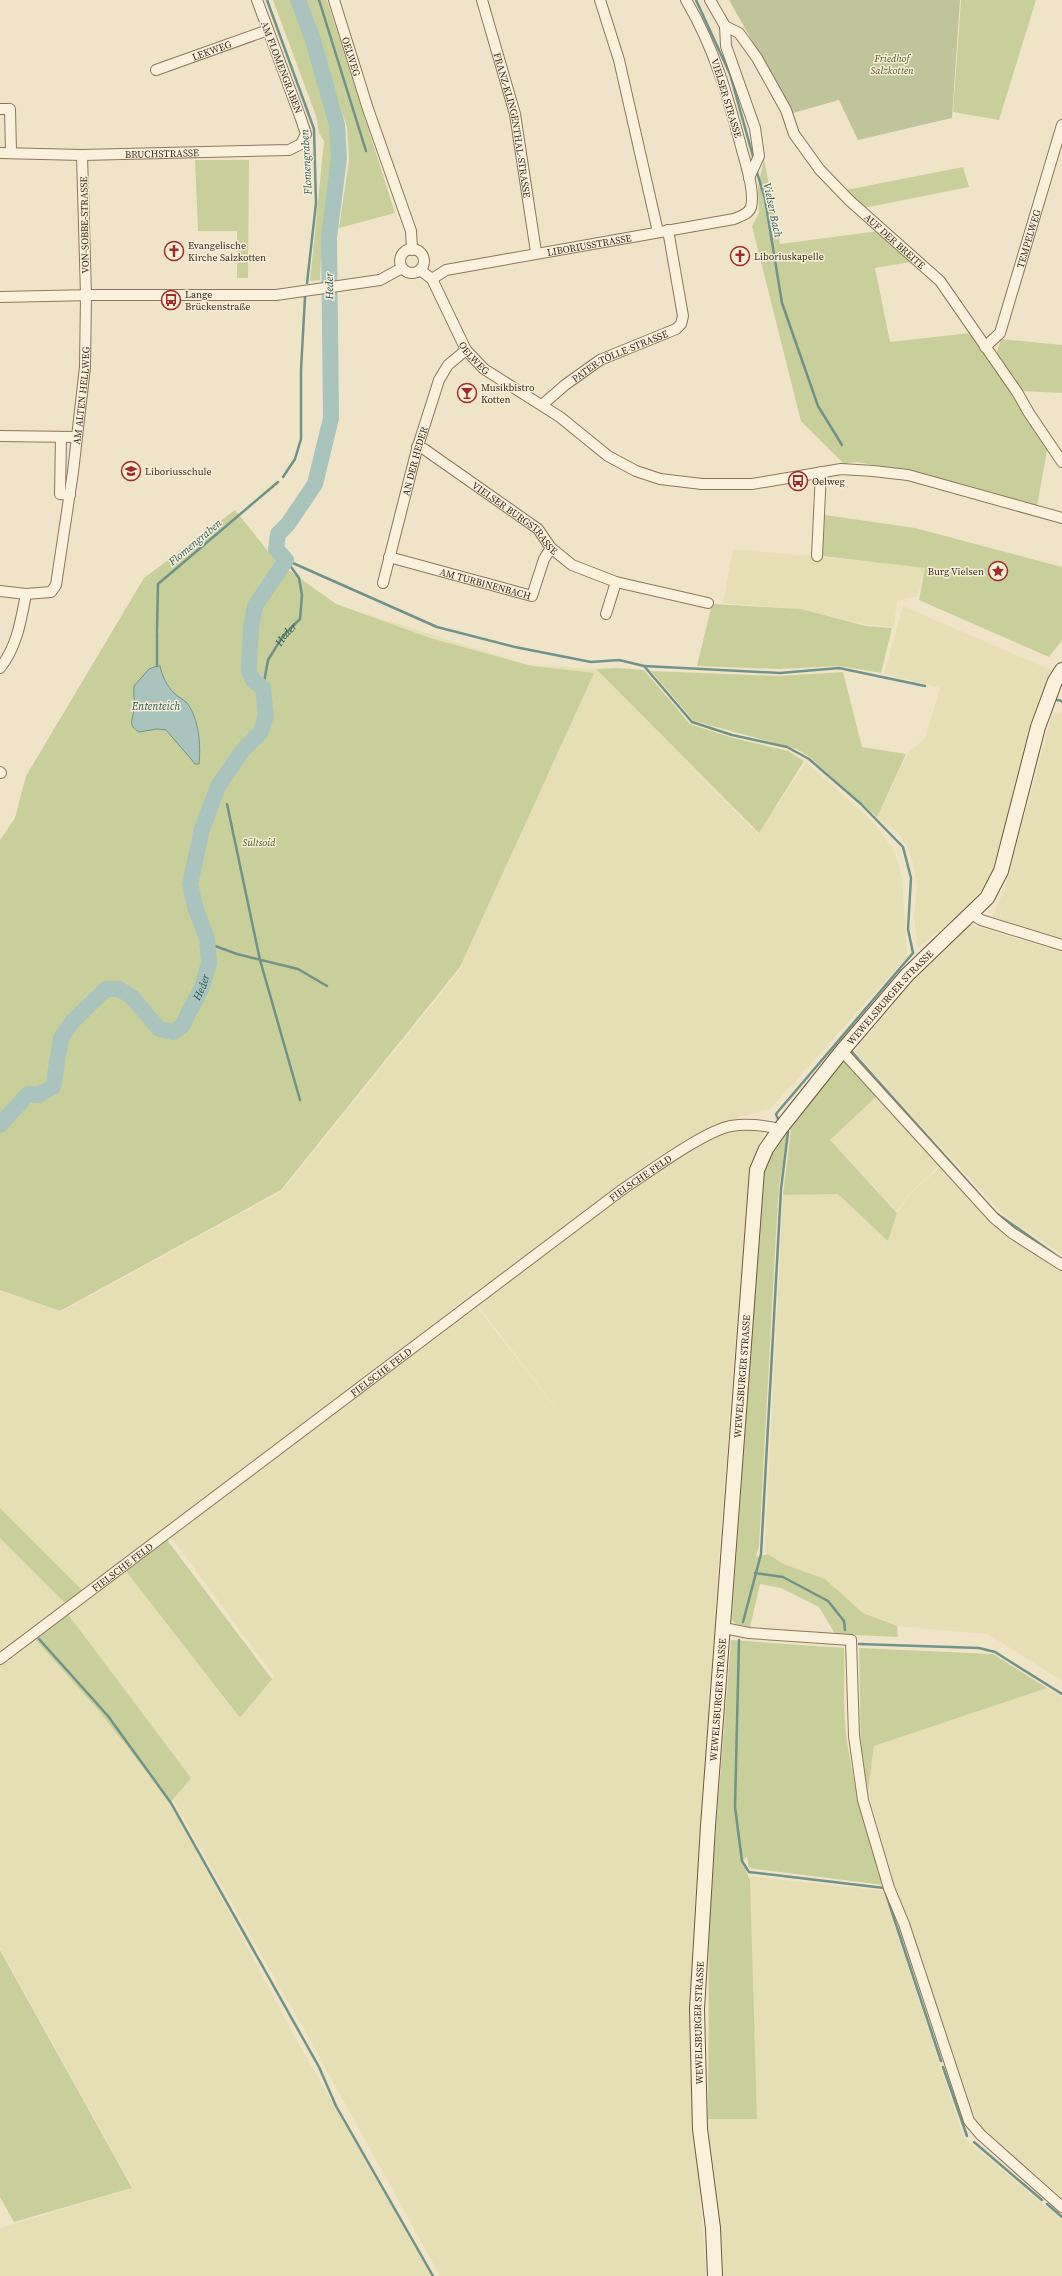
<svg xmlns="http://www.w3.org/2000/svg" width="1062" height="2276" font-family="'Source Serif 4',serif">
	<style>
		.farmland { fill: #e6deb5 }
		.green { fill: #c9cf9b }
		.cemetery { fill: #bfc49a }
		.water { fill: #a9c4bc; stroke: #6f938a }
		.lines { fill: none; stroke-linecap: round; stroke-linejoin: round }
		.stream { stroke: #6f938a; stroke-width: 2.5 }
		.river { stroke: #a9c4bc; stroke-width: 16 }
		.street-casing { stroke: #8d765c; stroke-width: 12 }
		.secondary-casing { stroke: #6f573f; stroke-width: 16 }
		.street { stroke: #faf1dc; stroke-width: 10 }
		.secondary { stroke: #faf1dc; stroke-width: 14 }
		.labels { text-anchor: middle; stroke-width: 3; stroke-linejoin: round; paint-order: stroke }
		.street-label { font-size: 10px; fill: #3d2e20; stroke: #f7eed8 }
		.park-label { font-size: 10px; font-style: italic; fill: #4d5a26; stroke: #f7eed8 }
		.poi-label { font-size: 10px; fill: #3d2e20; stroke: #f7eed8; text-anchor: start }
		.water-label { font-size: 11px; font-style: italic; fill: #2f5d5a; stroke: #f7eed8 }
	</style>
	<rect width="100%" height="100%" fill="#f0e4c8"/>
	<g class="farmland">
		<polygon points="733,549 882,563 925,568 918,596 897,601 894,627 867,625 801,609 723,603"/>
		<polygon points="333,604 528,665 596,669 758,834 806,762 874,823 895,852 902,878 907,957 770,1109 743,1116 702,1133 620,1185 82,1590 0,1508 0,1290 61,1312 282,1191 463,966 258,768"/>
		<polygon points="903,606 1051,670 1031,731 1003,839 988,881 966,909 918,948 914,917 917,888 914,866 907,847 898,833 877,817 908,753 925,738 940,688 884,674"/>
		<polygon points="1062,712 1062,941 991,920 1005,887 1052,715"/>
		<polygon points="968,924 1062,952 1062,1254 1017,1225 1000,1211 933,1139 854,1051 911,983"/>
		<polygon points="878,1095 941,1164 908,1195 897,1211 830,1140"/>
		<polygon points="747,1127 765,1130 749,1169 719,1554 691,2008 695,2132 706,2276 440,2276 309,2038 173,1800 191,1778 67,1613 125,1569 240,1719 274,1676 171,1537 476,1306 579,1438 477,1304 626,1193 705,1142 730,1131"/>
		<polygon points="941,1166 991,1222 1010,1238 1062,1271 1062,1681 988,1634 897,1626 863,1613 825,1579 783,1564 765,1552 783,1195 838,1194 888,1240 897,1213 909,1195"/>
		<polygon points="0,1538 65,1603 0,1652"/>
		<polygon points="34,1638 98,1710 171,1803 296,2039 431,2276 0,2276 0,2228 133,2188 0,1948 0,1665"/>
		<polygon points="1047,1688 1062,1697 1062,2198 985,2131 975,2117 892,1882 868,1790 874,1746"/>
		<polygon points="749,1876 883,1891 964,2138 1062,2220 1062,2276 721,2276 708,2119 757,2118"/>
	</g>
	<g class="green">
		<path d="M273,0H291C305,41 333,104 334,146L322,238L320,280L310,281L324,141L319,133L316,116Z"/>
		<polygon points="304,0 327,0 395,213 339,228 349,160 347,127"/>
		<polygon points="961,0 1036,0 999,120 953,112"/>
		<polygon points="764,159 780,244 878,231 911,262 875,268 890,342 970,333 1048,445 1037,506 909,471 856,462 844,464 801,421 752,226 759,213 758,187"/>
		<polygon points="195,160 249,160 248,278 237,278 237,231 198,231"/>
		<polygon points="963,167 969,187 864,208 846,190"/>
		<polygon points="1001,339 1062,345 1062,393 1022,391 996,354"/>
		<polygon points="235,510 276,561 336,604 430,638 532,666 594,673 460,967 281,1190 60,1311 0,1290 0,840 15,818 26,776 144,578"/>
		<polygon points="825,515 915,528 1062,567 1062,640 1049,657 919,600 925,568 822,556"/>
		<polygon points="712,604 801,609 866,626 892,628 881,673 839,666 780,669 697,666"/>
		<polygon points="619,668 644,670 690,724 733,738 788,751 804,761 759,833 596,669"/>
		<polygon points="651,671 779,676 843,672 862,747 906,754 877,817 811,758 797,749 694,721"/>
		<polygon points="846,1061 878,1095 830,1140 897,1213 888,1241 838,1194 783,1195 790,1137 791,1130 788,1127 840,1062"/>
		<polygon points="784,1132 787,1136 779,1187 776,1234 759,1546 756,1557 768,1554 783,1564 825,1579 863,1613 897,1626 898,1637 835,1634 819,1607 781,1588 760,1584 750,1627 736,1624 732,1620 763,1175 774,1146"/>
		<polygon points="0,1508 82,1590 65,1603 0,1538"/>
		<polygon points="167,1540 272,1679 240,1718 126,1571"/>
		<polygon points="67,1613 191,1778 171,1802 98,1710 34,1638"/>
		<path d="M731,1640L844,1648C845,1676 843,1706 846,1734C853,1786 868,1835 884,1885L749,1868L747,1857L742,1861L750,1880L757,2119H708L709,1918Z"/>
		<polygon points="859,1648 993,1654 1047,1688 874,1746 868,1790 861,1761"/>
		<polygon points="0,1950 132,2188 14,2222 0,2197"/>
	</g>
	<polygon class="cemetery" points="729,0 960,0 952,118 858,140 839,100 793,113"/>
	<path class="water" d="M157,666H160C162,676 167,686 174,693C178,697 183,699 187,703C199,719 201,745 199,764H195L191,759L166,730L157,729L139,732C127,725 133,720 134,708C135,701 133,694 134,686L149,669Z"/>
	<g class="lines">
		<g class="stream">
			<polyline points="267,0 314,129 316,203 307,283"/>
			<polyline points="319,0 366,151"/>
			<polyline points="696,0 730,74 754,160"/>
			<polyline points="756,169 765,199 782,303 818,406 842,445"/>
			<polyline points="283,477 295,459 301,439 301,370 305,297"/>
			<polyline points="286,560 437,627 515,647 591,662 619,660 644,666 692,722 732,735 787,747 809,759 861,804 903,847 911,878 908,929 913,953 776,1114 778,1119"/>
			<polyline points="157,631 158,584 278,482"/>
			<polyline points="157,666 157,633"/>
			<polyline points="644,666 780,673 839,668 925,686"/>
			<path id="s1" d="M263,688L268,660L283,636L300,619L302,595L299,578L286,560"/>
			<polyline points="1057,700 1062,701"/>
			<polyline points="227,804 260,960 300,1100"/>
			<polyline points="207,943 237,954 298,969 327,986"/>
			<polyline points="852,1052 996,1213 1060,1258"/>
			<polyline points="755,1573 783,1577 828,1601 844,1621 845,1630"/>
			<polyline points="743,1622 761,1554 781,1189 788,1132 787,1129"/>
			<polyline points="39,1639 108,1716 171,1803 319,2067 336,2106 433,2276"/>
			<polyline points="739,1640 735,1807 742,1861 749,1872 884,1888 941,2061"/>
			<polyline points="859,1644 979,1648 995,1652 1062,1694"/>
			<polyline points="943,2067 967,2136"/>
			<polyline points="974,2142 1042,2200"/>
			<polyline points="1047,2204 1062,2217"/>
		</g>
		<path class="river" id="s2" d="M0,1125L28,1094L38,1095L53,1087L61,1038L72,1022L106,989H119L132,997L159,1029L173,1032L182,1026L202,987L209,963L207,939L196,910L190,884L202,829L218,786L243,750L260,733L266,716L263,688L253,680L249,671L251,627L255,606L286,560L276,549L278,534L288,524L315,484L331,418L329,238L339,158L337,125L312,37L298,0"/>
		<g class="street-casing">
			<g id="street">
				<path id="s3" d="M334,0L368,109L411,231L412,250"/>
				<path id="s4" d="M482,0L515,114L536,252"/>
				<polyline points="600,0 619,60 658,232"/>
				<polyline points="710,0 725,26 726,46 755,128 759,156 749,178"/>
				<path id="s5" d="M725,26L739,33L757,58L786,110L794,134L820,170L850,201L940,281L1017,392L1029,413L1062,462"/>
				<path id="s6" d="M156,70L268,30"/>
				<polyline points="0,109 10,109 11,152"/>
				<path id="s7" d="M0,153L82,155L289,150L301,144L306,134L301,119L257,0"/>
				<circle cx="412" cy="261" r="12"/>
				<path id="s8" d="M420,270L432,279L466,350L484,369L560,417L608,456L636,471L660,479L702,484H752L841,469L873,471L908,475L1062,518"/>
				<path id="s9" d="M432,279L446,270L734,219C741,216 749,214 751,207C755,192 746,165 742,150C728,97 714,47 686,0"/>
				<polyline points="0,297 93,295 276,295 380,280 402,268"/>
				<path id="s10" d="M985,347L1000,333L1062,125"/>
				<path id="s11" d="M542,405L565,385L600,360L676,329L681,324L683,316L668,230"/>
				<polyline points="0,436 76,437"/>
				<polyline points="61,437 60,494 70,495"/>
				<path id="s12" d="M417,447L424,449L538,529L551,548L572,565L616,582L708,603"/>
				<polyline points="817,556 821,472"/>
				<path id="s13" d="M389,557L532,596L544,559L551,548"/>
				<path id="s14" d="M383,583L417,449L439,380L448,365L466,350"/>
				<path id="s15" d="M0,591L26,594L51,592L56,585L73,472L85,367L86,295L82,155"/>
				<polyline points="606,614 616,582"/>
				<path d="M0,668C17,647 21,620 26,594"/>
				<polyline points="0,772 1,773"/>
				<polyline points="972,914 981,920 1062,945"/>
				<polyline points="842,1051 994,1218 1012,1233 1062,1265"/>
				<polyline points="724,1628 749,1633 851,1640 854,1736 863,1800 889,1888 904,1924 969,2121 981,2135 1062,2207"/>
				<path id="s16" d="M0,1659L623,1189C649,1172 704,1131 731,1126C748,1123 763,1125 780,1129"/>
			</g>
		</g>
		<g class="secondary-casing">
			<g id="secondary">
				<path id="s17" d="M715,2276L713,2228L700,2129L697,2009L708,1826L757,1170L766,1149L780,1129L842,1051L907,975L987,898L1001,871L1038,727L1055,681L1062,670"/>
			</g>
		</g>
		<use href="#street" class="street"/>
		<use href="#secondary" class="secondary"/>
	</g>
	<defs>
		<g id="church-ring" transform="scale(1)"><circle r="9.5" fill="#f7eed8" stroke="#9e2a2b" stroke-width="1.5"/><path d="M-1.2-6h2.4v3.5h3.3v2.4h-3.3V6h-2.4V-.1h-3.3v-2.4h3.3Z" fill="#9e2a2b"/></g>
		<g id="bus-ring" transform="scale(1)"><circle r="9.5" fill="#f7eed8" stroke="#9e2a2b" stroke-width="1.5"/><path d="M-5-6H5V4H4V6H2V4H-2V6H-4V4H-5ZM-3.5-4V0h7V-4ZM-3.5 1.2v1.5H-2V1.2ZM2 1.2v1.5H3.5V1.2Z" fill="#9e2a2b"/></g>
		<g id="bar-ring" transform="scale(1)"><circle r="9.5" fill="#f7eed8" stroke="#9e2a2b" stroke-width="1.5"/><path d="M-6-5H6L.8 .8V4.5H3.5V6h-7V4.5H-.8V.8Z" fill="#9e2a2b"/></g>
		<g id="school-ring" transform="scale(1)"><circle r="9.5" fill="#f7eed8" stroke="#9e2a2b" stroke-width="1.5"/><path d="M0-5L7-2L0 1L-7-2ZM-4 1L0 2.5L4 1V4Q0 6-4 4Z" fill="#9e2a2b"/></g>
		<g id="sight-ring" transform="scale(1)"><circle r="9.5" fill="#f7eed8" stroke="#9e2a2b" stroke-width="1.5"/><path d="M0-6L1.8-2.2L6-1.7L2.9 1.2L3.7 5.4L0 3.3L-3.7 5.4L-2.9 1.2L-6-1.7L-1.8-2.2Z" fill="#9e2a2b"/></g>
	</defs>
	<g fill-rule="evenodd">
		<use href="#church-ring" x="174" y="251"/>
		<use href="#church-ring" x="740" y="256"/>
		<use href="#bus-ring" x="171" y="300"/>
		<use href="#bar-ring" x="467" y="393"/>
		<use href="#school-ring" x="131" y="471"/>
		<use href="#bus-ring" x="798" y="481"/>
		<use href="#sight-ring" x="998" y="571"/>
	</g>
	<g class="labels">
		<g class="street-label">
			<text dy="4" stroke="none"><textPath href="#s6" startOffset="59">LEKWEG</textPath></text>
			<text dy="4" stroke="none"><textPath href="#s3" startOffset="59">OELWEG</textPath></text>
			<text transform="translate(282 67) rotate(69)" y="4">AM FLOMENGRABEN</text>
			<text transform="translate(727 98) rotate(73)" y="4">VIELSER STRASSE</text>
			<text dy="4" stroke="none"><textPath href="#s4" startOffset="129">FRANZ-KLINGENTHAL-STRASSE</textPath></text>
			<text dy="4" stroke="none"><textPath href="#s7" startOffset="162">BRUCHSTRASSE</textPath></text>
			<text transform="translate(84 225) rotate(-91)" y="4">VON-SOBBE-STRASSE</text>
			<text dy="4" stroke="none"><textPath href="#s10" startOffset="119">TEMPELWEG</textPath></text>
			<text dy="4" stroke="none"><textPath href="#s5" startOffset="279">AUF DER BREITE</textPath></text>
			<text dy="4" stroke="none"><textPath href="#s9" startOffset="162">LIBORIUSSTRASSE</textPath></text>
			<text dy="4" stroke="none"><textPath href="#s8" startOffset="105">OELWEG</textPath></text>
			<text dy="4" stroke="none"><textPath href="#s11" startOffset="93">PATER-TÖLLE-STRASSE</textPath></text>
			<text dy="4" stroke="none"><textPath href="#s15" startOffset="251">AM ALTEN HELLWEG</textPath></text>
			<text dy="4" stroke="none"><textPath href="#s14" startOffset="126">AN DER HEDER</textPath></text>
			<text dy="4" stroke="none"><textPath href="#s12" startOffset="122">VIELSER BURGSTRASSE</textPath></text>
			<text dy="4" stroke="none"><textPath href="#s13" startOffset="100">AM TURBINENBACH</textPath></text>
			<text dy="4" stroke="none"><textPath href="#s17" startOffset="1328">WEWELSBURGER STRASSE</textPath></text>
			<text dy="4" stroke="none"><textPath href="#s16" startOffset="801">FIELSCHE FELD</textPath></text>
			<text dy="4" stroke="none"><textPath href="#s16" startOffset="477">FIELSCHE FELD</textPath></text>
			<text dy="4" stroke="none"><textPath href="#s17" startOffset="902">WEWELSBURGER STRASSE</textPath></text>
			<text dy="4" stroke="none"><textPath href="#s16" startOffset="153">FIELSCHE FELD</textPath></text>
			<text dy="4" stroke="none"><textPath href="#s17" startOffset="578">WEWELSBURGER STRASSE</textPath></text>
			<text dy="4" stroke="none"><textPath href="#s17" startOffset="254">WEWELSBURGER STRASSE</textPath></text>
		</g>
		<g class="park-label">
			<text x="892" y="62">Friedhof<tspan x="892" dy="12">Salzkotten</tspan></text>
			<text x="259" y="846">Sültsoid</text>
		</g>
		<g class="poi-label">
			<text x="188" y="249">Evangelische<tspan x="188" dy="12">Kirche Salzkotten</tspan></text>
			<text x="754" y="260">Liboriuskapelle</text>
			<text x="185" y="298">Lange<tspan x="185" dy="12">Brückenstraße</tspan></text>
			<text x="481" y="391">Musikbistro<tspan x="481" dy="12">Kotten</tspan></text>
			<text x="145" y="475">Liboriusschule</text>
			<text x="812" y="485">Oelweg</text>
			<text x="984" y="575" text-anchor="end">Burg Vielsen</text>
		</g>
		<g class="water-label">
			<text transform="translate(306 162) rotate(-93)" y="4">Flomengraben</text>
			<text transform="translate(773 210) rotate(78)" y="4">Vielser Bach</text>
			<text transform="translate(329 286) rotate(-91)" y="4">Heder</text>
			<text transform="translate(195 542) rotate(-40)" y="4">Flomengraben</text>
			<text dy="4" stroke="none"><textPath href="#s1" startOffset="60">Heder</textPath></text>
			<text x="156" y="710">Ententeich</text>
			<text dy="4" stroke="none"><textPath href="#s2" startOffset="324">Heder</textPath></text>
		</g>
	</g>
</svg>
